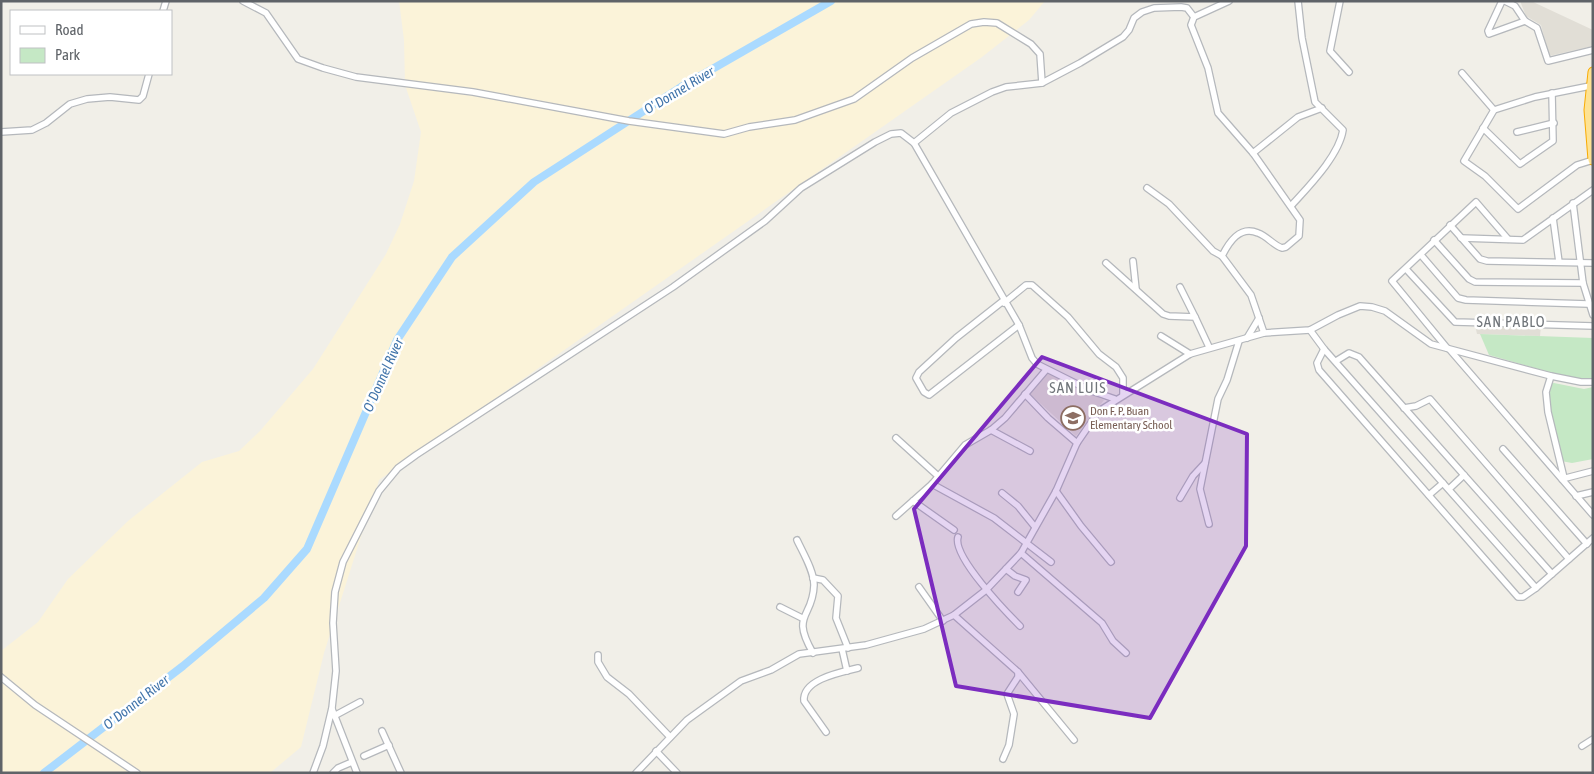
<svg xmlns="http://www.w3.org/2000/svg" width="1594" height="774" font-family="'Asap Condensed',sans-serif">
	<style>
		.education { fill: #e1ded6 }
		.green { fill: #c5e8c5 }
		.sand { fill: #fbf3d9 }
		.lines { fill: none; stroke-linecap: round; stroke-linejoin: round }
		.river { stroke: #aadaff; stroke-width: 8 }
		.minor-casing { stroke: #b5b8bc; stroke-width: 8 }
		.highway-casing { stroke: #f9ab00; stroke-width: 11 }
		.minor { stroke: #fff; stroke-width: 5.5 }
		.highway { stroke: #fde293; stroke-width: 9 }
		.marked { fill: #7b2cbf; fill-opacity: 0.2; stroke: #7b2cbf; stroke-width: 4; stroke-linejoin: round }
		.labels { text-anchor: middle; stroke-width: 5; stroke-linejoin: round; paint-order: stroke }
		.education-label { font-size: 12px; fill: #785e54; stroke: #fff; text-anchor: start }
		.water-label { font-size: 14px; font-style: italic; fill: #4174aa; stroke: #fff }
		.quarter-label { font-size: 15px; letter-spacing: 1px; fill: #70757a; stroke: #fff }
	</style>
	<rect width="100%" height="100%" fill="#f1efe8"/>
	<g class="education">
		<polygon points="1520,1 1531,1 1593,30 1593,46 1549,56 1541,25 1526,16"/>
		<polygon points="1475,325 1541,326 1540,336 1477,334"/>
		<polygon points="1047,371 1104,400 1076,436 1030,394"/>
	</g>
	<g class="green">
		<polygon points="1480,334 1593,338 1593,379 1570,378 1489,355"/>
		<polygon points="1549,382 1584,389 1593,387 1593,459 1572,463 1561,461 1546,391"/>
	</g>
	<polygon class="sand" points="399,1 1045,1 1029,20 982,57 379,480 324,653 301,747 270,773 1,773 1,651 38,622 68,579 128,521 202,462 239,451 260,431 313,369 386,254 400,224 414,181 421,132 405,85 404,40"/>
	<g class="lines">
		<polyline class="river" points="44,773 183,666 264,598 307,549 397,340 452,257 534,182 681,87 831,1"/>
		<g class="minor-casing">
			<g id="minor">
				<polyline points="243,1 266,13 298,59 323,68 356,77 473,92 629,121 724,134 749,127 795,120 854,99 912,58 971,24 984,22 997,23 1031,44 1040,54 1042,83"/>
				<path d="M1229,1L1194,17L1191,25L1208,68L1218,113L1253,153L1300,220L1299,236L1286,247L1282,248C1273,245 1267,236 1258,233C1240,225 1229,242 1222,256L1251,295L1264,333"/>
				<polyline points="1340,1 1330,51 1349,72"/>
				<polyline points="1502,1 1488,31 1489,34 1525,21 1537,28 1548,61 1593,50"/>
				<polyline points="1505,1 1515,6 1525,21"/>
				<polyline points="163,11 166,1"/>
				<polyline points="1462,73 1494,110"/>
				<polyline points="1590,86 1535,97 1494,110 1464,161 1485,176 1518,209 1577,165 1593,160"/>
				<polyline points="1483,128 1520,164 1553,141 1552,93"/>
				<polyline points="1,132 32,130 46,123 70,104 87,99 110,97 139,100 143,96 149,74"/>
				<polyline points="1517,132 1554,123"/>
				<polyline points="914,143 951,113 992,92 1006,87 1042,83 1080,63 1123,37 1129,30 1134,18 1142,12 1154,8 1181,7 1187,8 1194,17"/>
				<polyline points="1253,153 1298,117 1322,108"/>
				<polyline points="1147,188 1169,204 1213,251 1222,256"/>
				<polyline points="1573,203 1583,283 1593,315"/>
				<path d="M1291,206C1308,187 1339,156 1343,130L1315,102L1302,38L1298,1"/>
				<polyline points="1553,218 1559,262"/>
				<polyline points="1450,225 1480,259 1487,261 1593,263"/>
				<polyline points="1461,238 1523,240 1593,190"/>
				<polyline points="1434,240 1469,279 1475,282 1583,283"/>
				<polyline points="1421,255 1458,298 1466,300 1588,304"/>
				<polyline points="1133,261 1136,289"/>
				<polyline points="1106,263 1163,314 1169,316 1195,317 1209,347"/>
				<polyline points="1406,269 1455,322 1593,326"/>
				<polyline points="1180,287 1195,317"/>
				<polyline points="1003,301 956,338 919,372 916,378 924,392 929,395 1019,325"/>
				<polyline points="1004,303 1026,285 1032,285 1068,317 1099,354 1116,367 1123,378 1123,395"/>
				<polyline points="1310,330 1324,349 1536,588 1593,538"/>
				<polyline points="1161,336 1190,354"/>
				<polyline points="1247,338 1259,318"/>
				<polyline points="1447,348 1392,281 1476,202 1508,239"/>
				<polyline points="1324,349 1317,363 1319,370 1518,597 1523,597 1536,588"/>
				<polyline points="1450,350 1593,515"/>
				<polyline points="1336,361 1349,353 1359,357 1552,574"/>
				<polyline points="1551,376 1546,392 1548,412 1564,478"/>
				<polyline points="1025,394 1048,418 1077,443"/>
				<polyline points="1404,408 1416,406 1430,399 1569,559"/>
				<polyline points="991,430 1030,451"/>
				<polyline points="896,438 938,476"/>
				<polyline points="1503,449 1587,544"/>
				<polyline points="1562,479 1593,471"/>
				<polyline points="932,484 994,518 1051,562"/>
				<polyline points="1449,489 1464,475"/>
				<polyline points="1056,491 1081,526 1111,562"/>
				<polyline points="1002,493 1018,506 1035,527"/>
				<polyline points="1429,495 1443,483"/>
				<polyline points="1576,496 1593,492"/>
				<polyline points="1180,498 1193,476 1205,463"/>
				<polyline points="913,501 954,530"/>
				<polyline points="896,516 932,484 965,445 991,430 1005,418 1046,370"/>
				<polyline points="1209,524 1200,489 1218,399 1227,380 1239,341"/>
				<path d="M958,537C952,556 1006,612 1020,626"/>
				<path d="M797,540C803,553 814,571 814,585C813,619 790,613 813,653"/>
				<polyline points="1021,553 1102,623 1113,641 1126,653"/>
				<polyline points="1006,569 1015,576 1026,580 1018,592"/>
				<polyline points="813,578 823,580 838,596 836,618 848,648"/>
				<polyline points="919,587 943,621"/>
				<polyline points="780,607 802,618"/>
				<polyline points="954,615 1018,672 1018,677 1007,694 1014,714 1009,745 1003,759"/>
				<polyline points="842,649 847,671"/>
				<polyline points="598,655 598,662 607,677 629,694 670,737"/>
				<polyline points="1018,672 1074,740"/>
				<polyline points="1,677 35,705 137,773"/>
				<polyline points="332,709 357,773"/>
				<polyline points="334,716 360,702"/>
				<polyline points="382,731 401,773"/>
				<path d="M826,732L804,701C802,679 842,672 858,668"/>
				<polyline points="1582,746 1593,739"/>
				<polyline points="656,751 677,773"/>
				<polyline points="364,756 389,745"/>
				<polyline points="313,773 323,746 332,708 336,671 333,623 335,592 343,562 379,491 398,468 416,455 673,287 765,221 801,188 875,142 891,134 901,133 914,143 1019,325 1032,358 1037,364 1089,390 1115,399"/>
				<polyline points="333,773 338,768 352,762"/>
				<polyline points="636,773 687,720 741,681 771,670 799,654 866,645 924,629 954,615 986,590 1021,553 1056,491 1077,443 1099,411 1190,354 1264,333 1310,330 1338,315 1360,306 1372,307 1385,311 1431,344 1551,376 1581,382 1593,382"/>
			</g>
		</g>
		<g class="highway-casing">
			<polyline id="highway" points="1593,72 1589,110 1593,160"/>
		</g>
		<use href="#minor" class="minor"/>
		<use href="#highway" class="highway"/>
	</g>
	<path class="marked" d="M1042,357L1247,434L1246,546L1150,718L956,686L914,509Z"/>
	<defs>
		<g id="school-ring" transform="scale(1.25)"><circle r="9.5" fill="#fff" stroke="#8d6e63" stroke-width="1.5"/><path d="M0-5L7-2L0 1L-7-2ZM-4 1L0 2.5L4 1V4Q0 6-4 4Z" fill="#8d6e63"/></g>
	</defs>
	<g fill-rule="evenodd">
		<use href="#school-ring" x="1073" y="418"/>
	</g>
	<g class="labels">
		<g class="education-label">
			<text x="1090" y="415">Don F. P. Buan<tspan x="1090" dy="14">Elementary School</tspan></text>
		</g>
		<g class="water-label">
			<text transform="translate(679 90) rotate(-31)" y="5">O' Donnel River</text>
			<text transform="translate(383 375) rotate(-66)" y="5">O' Donnel River</text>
			<text transform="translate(136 702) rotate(-38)" y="5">O' Donnel River</text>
		</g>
		<g class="quarter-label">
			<text x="1511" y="327">SAN PABLO</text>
			<text x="1078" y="393">SAN LUIS</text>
		</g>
	</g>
	<rect width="1594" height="774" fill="none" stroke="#5f6368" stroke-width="5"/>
	<rect x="10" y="10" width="162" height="65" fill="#ffffff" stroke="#bfc1c3"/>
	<rect x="20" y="26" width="25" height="8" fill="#ffffff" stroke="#bfc1c3"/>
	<text x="55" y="35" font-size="15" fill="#5f6368">Road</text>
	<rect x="20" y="48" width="25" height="15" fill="#c5e8c5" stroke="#bfc1c3"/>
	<text x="55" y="60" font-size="15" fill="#5f6368">Park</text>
</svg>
